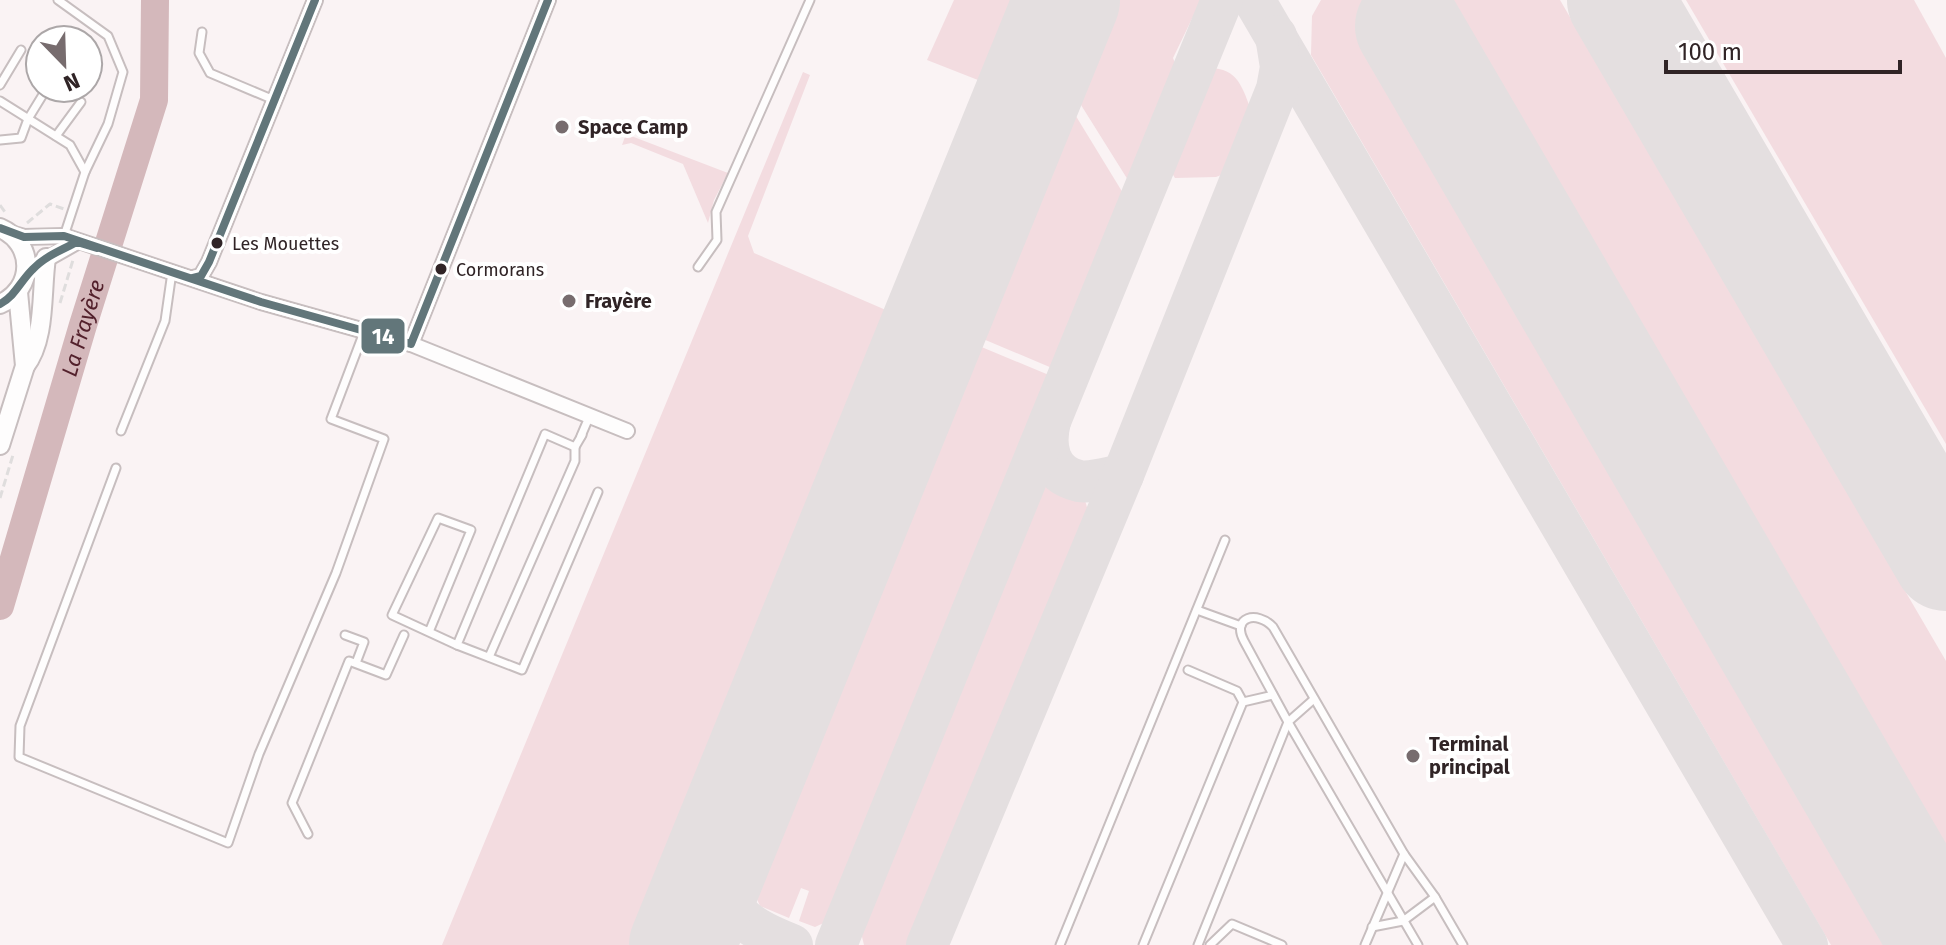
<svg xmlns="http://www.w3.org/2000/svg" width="1946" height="945" font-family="'Fira Sans',sans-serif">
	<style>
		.green { fill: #f3dce0 }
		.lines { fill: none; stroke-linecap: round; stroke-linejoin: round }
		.river { stroke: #d4b8bb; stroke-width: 28 }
		.taxiway { stroke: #e4dfe0; stroke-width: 42 }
		.runway { stroke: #e4dfe0; stroke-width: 106 }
		.lane-casing { stroke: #c7bebf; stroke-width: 11 }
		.street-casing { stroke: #c7bebf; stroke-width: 18 }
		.secondary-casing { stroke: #c7bebf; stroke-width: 22 }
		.path { stroke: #dfdddd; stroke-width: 3; stroke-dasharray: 8 4; stroke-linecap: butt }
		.lane { stroke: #fefdfd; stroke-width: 7 }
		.street { stroke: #fefdfd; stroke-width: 14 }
		.secondary { stroke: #fefdfd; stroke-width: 18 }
		.bus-1-casing { stroke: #fff; stroke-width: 14 }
		.bus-1 { stroke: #62767a; stroke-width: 8 }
		.poi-dot { fill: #776c6e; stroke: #fff; stroke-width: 3 }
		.bus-dot { fill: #302426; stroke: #fff; stroke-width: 3 }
		.labels { text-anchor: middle; stroke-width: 8; stroke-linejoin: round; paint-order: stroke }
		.bus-label { font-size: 18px; fill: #302426; stroke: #fff; text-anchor: start }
		.poi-label { font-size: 20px; font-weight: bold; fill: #302426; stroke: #fff; text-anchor: start }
		.water-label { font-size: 22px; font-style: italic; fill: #53212c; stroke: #fff }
		.line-badge { stroke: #fff; stroke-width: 3 }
		.badge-label { font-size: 22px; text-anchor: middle; font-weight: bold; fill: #fff }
	</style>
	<rect width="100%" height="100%" fill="#faf3f4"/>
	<g class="green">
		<polygon points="954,0 1028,0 997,78 983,82 927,60"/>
		<polygon points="1114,0 1201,0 1173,58 1180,76 1133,188 1076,97"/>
		<polygon points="1321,0 1560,0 1946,661 1946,945 1831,945 1311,55 1312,16"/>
		<polygon points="1686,0 1914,0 1946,58 1946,444"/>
		<path d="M1207,68C1238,67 1242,87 1252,112L1229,172L1216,177L1175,178L1167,165Z"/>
		<polygon points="803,72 810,75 748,236 754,253 902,317 644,945 442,945"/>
		<polygon points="1071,108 1126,198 1059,371 976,336"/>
		<polygon points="626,134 728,173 714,200 708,223 683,164 631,143 622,145"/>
		<polygon points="972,343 1056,378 838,908 830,920 815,927 799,921 809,891 801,888 789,918 760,906 754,892 754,878"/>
		<polygon points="1047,485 1066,487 1084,497 1089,514 913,945 864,945 858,920 1033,496"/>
	</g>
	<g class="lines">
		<path class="river" id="s1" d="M0,606L83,325L154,100L155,0"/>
		<g class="taxiway">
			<polyline points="1254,0 1807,945"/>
			<path d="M1050,421C1044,446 1048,474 1079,481C1092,483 1110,477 1123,475"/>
			<path d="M724,841C719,906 734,922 792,945"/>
			<polyline points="836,945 1222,0"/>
			<polyline points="927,945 1123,475 1277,89 1281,67 1276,36"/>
		</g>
		<g class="runway">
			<polyline points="1620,0 1946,558"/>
			<polyline points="1408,26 1944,945"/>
			<polyline points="682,945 1067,0"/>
		</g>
		<g class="lane-casing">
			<g id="lane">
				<polyline points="58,0 108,36 123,72 108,124 85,172"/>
				<polyline points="202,32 199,53 210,73 274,100"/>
				<polyline points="0,85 21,50"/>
				<polyline points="0,101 70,145 85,172 64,236"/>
				<polyline points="56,136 81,102"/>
				<polyline points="0,140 21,138 28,119 47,88"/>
				<polyline points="698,267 717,240 716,212 810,0"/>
				<polyline points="121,431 165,321 172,272"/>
				<polyline points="582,435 575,447 545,434 457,645 522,670 598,492"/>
				<polyline points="581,436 590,415"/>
				<polyline points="116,468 20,726 19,757 228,843 259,754 336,573 384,439 331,419 364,332"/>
				<polyline points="1197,610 1241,626"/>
				<polyline points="429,632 471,530 438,518 392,615 457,645"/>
				<polyline points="345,635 364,642 356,663"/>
				<polyline points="489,657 575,461 575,447"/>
				<polyline points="1188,670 1237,691 1243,702"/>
				<polyline points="308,834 292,803 349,661 386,675 404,635"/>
				<polyline points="1372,927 1403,921 1435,897"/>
				<polyline points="1060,945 1225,540"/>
				<polyline points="1143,945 1243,702 1273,695"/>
				<polyline points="1198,945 1288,722 1314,699"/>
				<polyline points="1210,945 1232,924 1282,945"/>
				<polyline points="1365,945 1404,854"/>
				<path d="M1418,945L1288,722L1244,641C1231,617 1257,610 1273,627L1404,854L1435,897L1463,945"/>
			</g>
		</g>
		<g class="street-casing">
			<g id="street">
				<polyline points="10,233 24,237 64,236 261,302 411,344 627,431"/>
				<polyline points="40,263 77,242"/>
				<polyline points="193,278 201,276 209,262 315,0"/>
				<polyline points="411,344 548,0"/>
			</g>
		</g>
		<g class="secondary-casing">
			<g id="secondary">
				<path d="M0,228C35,243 35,289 0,304"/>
				<path d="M25,366C46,339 41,292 46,258"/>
				<polyline points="0,445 25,366 18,292"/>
			</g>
		</g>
		<g class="path">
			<polyline points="0,205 5,212"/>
			<polyline points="27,223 50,204 64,209"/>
			<polyline points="60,303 73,260"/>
			<polyline points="0,498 13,455"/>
		</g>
		<use href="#lane" class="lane"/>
		<use href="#street" class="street"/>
		<use href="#secondary" class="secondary"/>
		<g class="bus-1-casing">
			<g id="bus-1">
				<polyline points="0,228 24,237 64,236 261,302 411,344 548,0"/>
				<polyline points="193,278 201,276 209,262 315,0"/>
				<path d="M0,304C15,296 20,282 32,270C44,257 61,250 77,242L97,248"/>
			</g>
		</g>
		<use href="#bus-1" class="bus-1"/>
	</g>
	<g class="poi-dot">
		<circle cx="562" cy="127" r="8"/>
		<circle cx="569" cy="301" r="8"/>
		<circle cx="1413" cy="756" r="8"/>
	</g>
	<g class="bus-dot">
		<circle cx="217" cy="243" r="7"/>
		<circle cx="441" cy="269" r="7"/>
	</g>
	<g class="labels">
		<g class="bus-label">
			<text x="232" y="250">Les Mouettes</text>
			<text x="456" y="276">Cormorans</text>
		</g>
		<g class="poi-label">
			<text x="578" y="134">Space Camp</text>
			<text x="585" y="308">Frayère</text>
			<text x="1429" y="751">Terminal<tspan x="1429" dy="23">principal</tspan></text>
		</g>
		<g class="water-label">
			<text dy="8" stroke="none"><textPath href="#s1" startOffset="290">La Frayère</textPath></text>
		</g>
	</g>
	<rect class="line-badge" x="360" y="317" width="46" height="38" rx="8" fill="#62767a"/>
	<g class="badge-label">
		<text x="383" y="344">14</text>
	</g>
	<g transform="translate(64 64) rotate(157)"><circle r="38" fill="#ffffff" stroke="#aca7a8" stroke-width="2"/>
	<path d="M0-6L14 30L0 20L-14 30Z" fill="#776c6e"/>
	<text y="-12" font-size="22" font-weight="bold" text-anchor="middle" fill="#302426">N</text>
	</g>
	<path d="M1666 60v12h234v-12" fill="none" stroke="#302426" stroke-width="4"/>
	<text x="1678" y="60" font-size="24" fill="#302426" stroke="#ffffff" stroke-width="6" paint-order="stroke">100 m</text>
</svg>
